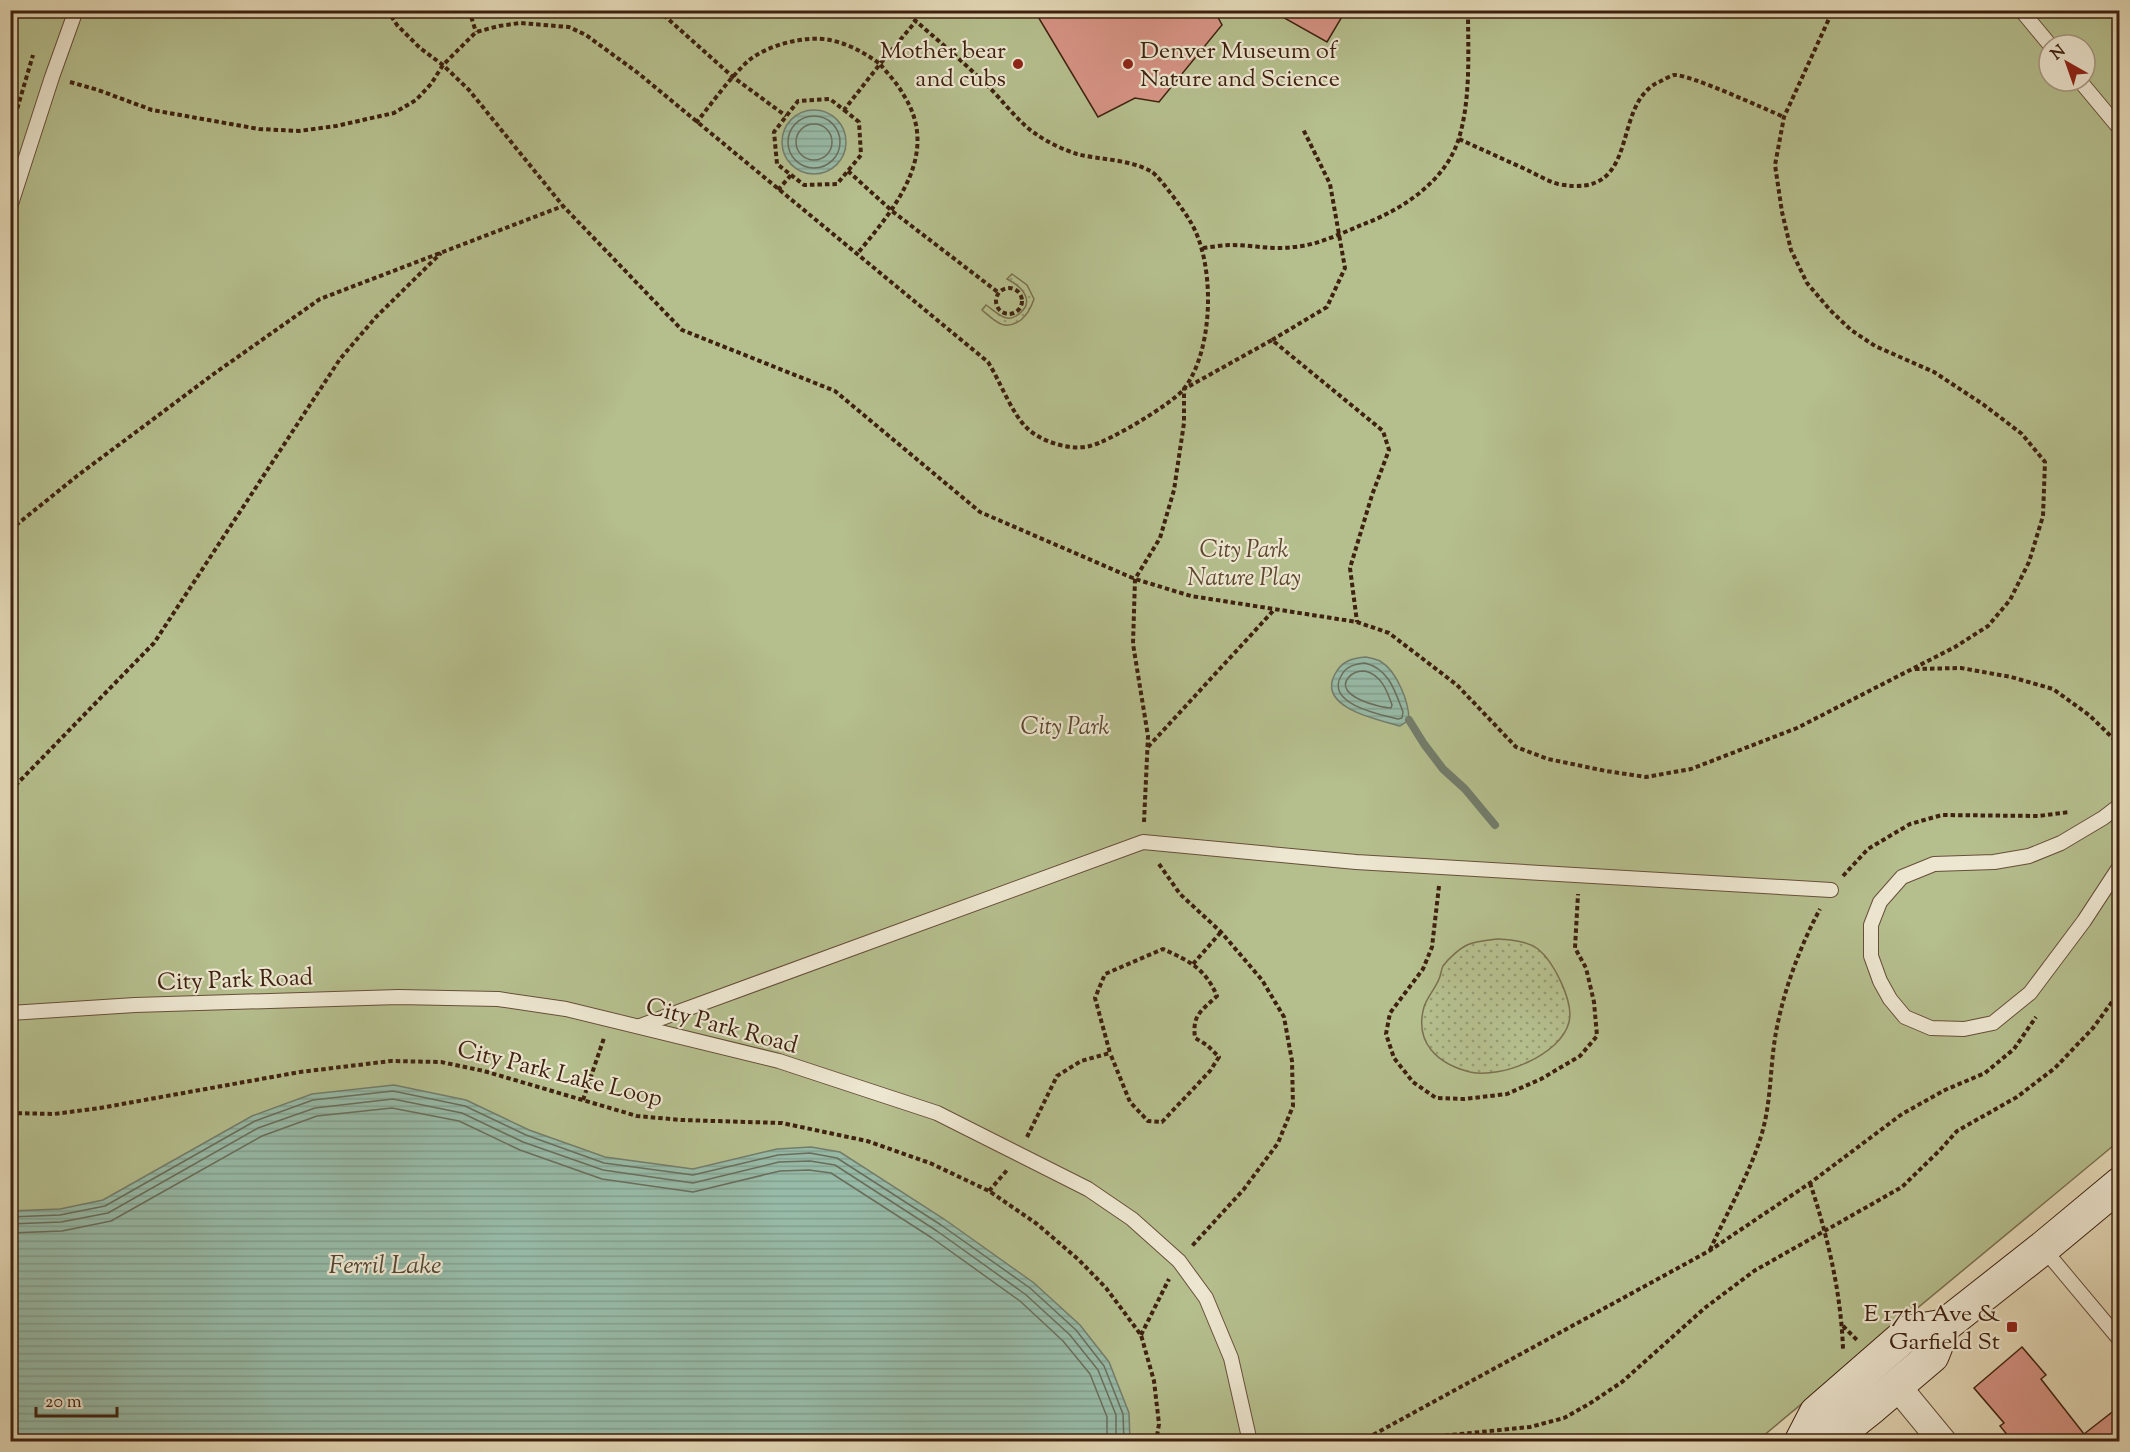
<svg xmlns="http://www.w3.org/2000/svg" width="2130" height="1452" font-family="'Sorts Mill Goudy',serif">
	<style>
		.green { fill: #b5be8d; stroke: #7a704e; stroke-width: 1.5; fill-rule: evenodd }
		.garden { fill: url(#garden-dots); stroke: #7a704e; stroke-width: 1.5 }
		.water { fill: url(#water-rules); stroke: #737d6b; stroke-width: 1.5 }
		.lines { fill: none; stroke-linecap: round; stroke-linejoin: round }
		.shore { stroke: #6a6e5c; stroke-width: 1.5 }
		.stream { stroke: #737d6b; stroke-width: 8 }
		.building { fill: #d69384; stroke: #3e210f; stroke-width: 1.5 }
		.service-casing { stroke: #674f39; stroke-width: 16 }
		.minor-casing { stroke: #674f39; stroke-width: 29 }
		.secondary-casing { stroke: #3e210f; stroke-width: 35 }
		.path { stroke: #3e210f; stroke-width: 4; stroke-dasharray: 4.5 3; stroke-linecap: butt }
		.service { stroke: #ede6d0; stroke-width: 14 }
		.minor { stroke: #ede6d0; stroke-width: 27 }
		.secondary { stroke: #ede6d0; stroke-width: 33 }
		.poi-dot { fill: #8f2418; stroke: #ede6d0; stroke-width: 2 }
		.labels { text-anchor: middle; stroke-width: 4.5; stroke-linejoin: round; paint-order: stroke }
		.poi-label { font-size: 24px; fill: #3e210f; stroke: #ede6d0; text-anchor: end }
		.park-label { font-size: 24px; font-style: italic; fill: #5c482e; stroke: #ede6d0 }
		.street-label { font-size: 24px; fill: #3e210f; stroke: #ede6d0 }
		.water-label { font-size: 26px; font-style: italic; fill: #544835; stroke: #ede6d0 }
	</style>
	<defs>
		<pattern id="garden-dots" width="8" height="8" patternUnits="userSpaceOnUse" patternTransform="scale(1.5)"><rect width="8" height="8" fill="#b5be8d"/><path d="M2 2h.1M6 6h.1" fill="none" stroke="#959a72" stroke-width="1.8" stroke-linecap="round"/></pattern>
		<pattern id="water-rules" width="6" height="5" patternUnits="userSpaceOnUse" patternTransform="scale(1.5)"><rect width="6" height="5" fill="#97bba8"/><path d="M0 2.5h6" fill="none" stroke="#83a08f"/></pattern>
	</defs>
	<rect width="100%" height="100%" fill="#e3d8b6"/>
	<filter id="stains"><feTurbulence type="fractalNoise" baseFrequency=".00333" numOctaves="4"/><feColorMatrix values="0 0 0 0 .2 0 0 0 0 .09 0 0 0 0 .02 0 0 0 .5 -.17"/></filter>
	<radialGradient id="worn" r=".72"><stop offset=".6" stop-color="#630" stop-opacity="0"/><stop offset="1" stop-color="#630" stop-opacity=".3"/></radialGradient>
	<path class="green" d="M10,11H2119V1141L1757,1441H11ZM2049,45H2085V81H2049Z"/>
	<g class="garden">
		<path d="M1012,274L1027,285L1034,299C1031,308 1028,314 1021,320C1004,332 995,321 982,310L986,305C992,309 1000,317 1007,318C1011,319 1013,318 1016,316C1037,303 1023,287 1007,279Z"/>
		<path d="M1498,939C1512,940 1527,941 1538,949C1554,962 1574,1002 1569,1022C1561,1055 1501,1079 1470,1072C1438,1064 1414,1043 1424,1007C1427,997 1435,989 1439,979C1441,975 1441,970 1443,966C1448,959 1459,949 1467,945C1476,941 1489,940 1498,939Z"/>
	</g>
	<g class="water">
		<circle cx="814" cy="142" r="32"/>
		<path d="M1366,657C1370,658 1376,659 1380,661C1397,671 1409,702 1409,720L1400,726C1380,720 1316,708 1335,674C1342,661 1352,658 1366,657Z"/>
		<polygon points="394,1085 466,1100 529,1130 605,1157 693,1169 777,1149 811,1147 840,1152 944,1219 1034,1283 1080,1325 1109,1362 1129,1413 1130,1441 11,1441 11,1211 60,1209 103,1200 252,1116 312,1094"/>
	</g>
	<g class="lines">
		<g class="shore">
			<circle cx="814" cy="142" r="26"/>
			<circle cx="814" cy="142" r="18"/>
			<path d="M1365,663C1389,669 1395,691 1403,712L1402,718L1398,719C1381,715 1325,704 1341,676C1346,666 1355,664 1365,663Z"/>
			<path d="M1365,671C1381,675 1387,690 1392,705L1391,708C1380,708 1334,696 1348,678C1353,672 1358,671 1365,671Z"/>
			<polyline points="10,1217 60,1215 105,1206 255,1121 313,1100 393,1091 465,1106 526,1135 604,1163 693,1175 778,1155 810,1153 837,1158 941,1225 1030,1288 1076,1330 1104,1366 1123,1414 1124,1442"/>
			<polyline points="10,1224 61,1222 108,1213 258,1128 315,1108 393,1099 462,1113 523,1142 603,1170 693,1183 779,1162 810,1161 835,1165 937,1231 1025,1294 1070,1335 1098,1370 1116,1415 1116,1442"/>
			<polyline points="10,1233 62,1231 111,1221 262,1136 317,1116 392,1108 459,1121 520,1150 602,1179 693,1192 780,1171 809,1170 831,1173 932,1238 1020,1301 1063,1341 1090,1374 1107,1417 1107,1442"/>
		</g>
		<polyline class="stream" points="1409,720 1424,744 1443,769 1465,789 1495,825"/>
	</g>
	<g class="building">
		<polygon points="1034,10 1214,10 1222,25 1159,102 1135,98 1098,117"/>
		<polygon points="1270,10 1346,10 1327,42"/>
		<polygon points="2022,1347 2046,1375 2041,1379 2084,1434 2120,1406 2120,1442 2013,1442 2000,1426 2004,1423 1974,1388"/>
	</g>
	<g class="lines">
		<g class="service-casing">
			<g id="service">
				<polyline points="2021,10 2050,45"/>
				<polyline points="2080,81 2120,129"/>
				<polyline points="10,207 52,77 76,10"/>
				<polyline points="2120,805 2103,818 2061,843 2029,856 1994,862 1934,864 1902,877 1880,902 1871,925 1871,956 1880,981 1890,999 1905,1017 1931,1028 1964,1029 1993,1023 2030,993 2084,921 2120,866"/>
				<polyline points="10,1013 135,1005 398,997 498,999 566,1009 779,1061 937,1113 1088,1189 1132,1219 1179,1261 1206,1298 1231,1358 1250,1442"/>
				<polyline points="640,1026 1143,842 1356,862 1831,890"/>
				<polyline points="2043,1248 2120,1340"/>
			</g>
		</g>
		<g class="minor-casing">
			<polyline id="minor" points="1896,1385 1943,1442"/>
		</g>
		<g class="secondary-casing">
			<g id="secondary">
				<polyline points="1801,1442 1816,1413 1909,1332 1944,1326 2043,1248 2120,1184"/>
				<polyline points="1824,1442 1833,1438 1872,1407 1932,1356 1944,1326"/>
			</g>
		</g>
		<g class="path">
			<polyline points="387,10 397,25 420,48 443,65 469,90 563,206 682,330 835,391 980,512 1135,579 1191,596 1357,622 1389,633 1457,685 1516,747 1548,759 1606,771 1646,777 1691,769 1797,728 1955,647 1988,626 2010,600 2029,562 2043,516 2045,462 2022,434 1984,405 1934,372 1875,346 1851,330 1830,310 1807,283 1791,250 1782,212 1775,165 1784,117 1833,10"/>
			<polyline points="469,10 476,32"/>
			<polyline points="658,10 733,77 786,116"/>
			<path d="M70,82L98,90L152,110L259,129L299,131L336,126L394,113L416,100L431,84L443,65L476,32L499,26L520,23L569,27L586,35L638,73L988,362C1000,381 1012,414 1027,428C1041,442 1071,451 1090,446C1110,441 1170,405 1183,390C1214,352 1216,263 1190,221C1185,212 1159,176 1152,172C1130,159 1100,160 1077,154C1064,150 1047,142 1036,134C1020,124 1002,100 988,86C961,60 932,35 903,10"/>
			<path d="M844,110L859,122L861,155L837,184L804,185L777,164L774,132L798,101L830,99L844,110L880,64C888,74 897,83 903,94C942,154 894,209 857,254"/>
			<polyline points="13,123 33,55"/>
			<path d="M696,123C712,103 728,80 747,62C766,45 806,35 830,40C849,44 865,53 880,64L916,21"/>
			<path d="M1459,139C1481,149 1503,159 1525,169C1536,174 1547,181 1558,184C1645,201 1608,103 1661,81C1665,79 1670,76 1674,75C1689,74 1765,109 1784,117"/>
			<polyline points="848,171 892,211 999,293"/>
			<polyline points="778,190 791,175"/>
			<path d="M1203,248C1212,247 1222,245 1231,245C1252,245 1273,250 1294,247C1318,245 1342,233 1364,224C1403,209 1446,181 1459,138C1471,98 1468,52 1468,10"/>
			<circle cx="1009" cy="301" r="13"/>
			<polyline points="1272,340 1327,307 1345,268 1330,184 1303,129"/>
			<polyline points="10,530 77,476 215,373 320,299 563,206"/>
			<polyline points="1915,669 1961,668 2011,677 2053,689 2089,715 2120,745"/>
			<polyline points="1148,747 1273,611"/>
			<polyline points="10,791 154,643 340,359 376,317 441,253"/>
			<polyline points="1144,822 1148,736 1133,644 1135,579 1160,538 1174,490 1184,423 1184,389 1272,340 1383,431 1389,450 1372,495 1350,568 1357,622"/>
			<polyline points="1159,864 1180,894 1221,932 1262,980 1284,1017 1292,1061 1293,1106 1278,1143 1244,1189 1192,1246"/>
			<polyline points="1843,876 1868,849 1910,824 1942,815 2038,816 2070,812"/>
			<polyline points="1439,886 1432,947 1423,969 1390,1013 1386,1034 1394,1058 1413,1082 1436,1098 1464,1099 1507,1094 1541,1079 1580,1056 1597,1036 1594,1002 1586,968 1575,948 1578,894"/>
			<polyline points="1193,964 1221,932"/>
			<polyline points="583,1100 604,1038"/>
			<polyline points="10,1113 54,1114 100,1108 300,1072 391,1061 441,1062 484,1071 637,1116 681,1120 782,1123 867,1141 930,1163 989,1191 1037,1224 1079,1260 1106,1288 1141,1335 1154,1381 1159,1424 1156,1442"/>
			<path d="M1027,1137L1057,1076L1081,1061L1110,1053L1095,998L1105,974L1163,949C1189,961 1205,968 1217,996C1201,1011 1192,1015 1195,1038L1207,1045L1219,1057L1210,1071L1162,1122L1148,1121L1130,1102L1110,1053"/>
			<path d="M1810,1183C1828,1237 1841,1293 1843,1349"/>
			<polyline points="989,1191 1008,1169"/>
			<path d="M1710,1250C1727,1212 1750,1174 1762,1133C1771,1102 1770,1070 1775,1038C1782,995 1799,948 1820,909"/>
			<polyline points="1843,1326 1857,1340"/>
			<polyline points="1141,1335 1169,1279"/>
			<polyline points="1360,1442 1709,1251 1810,1183 1902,1114 1945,1090 1985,1073 2014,1049 2036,1017"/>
			<polyline points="1408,1442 1431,1437 1530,1427 1564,1418 1589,1404 1622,1382 1706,1307 1754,1271 1902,1187 1940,1150 1957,1131 2017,1097 2055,1068 2093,1028 2120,991"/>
		</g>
		<use href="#service" class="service"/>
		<use href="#minor" class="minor"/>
		<use href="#secondary" class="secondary"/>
	</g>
	<g class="poi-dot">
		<circle cx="1018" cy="64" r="6"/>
		<circle cx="1128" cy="64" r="6"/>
		<rect x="2006" y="1321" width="12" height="12" rx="3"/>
	</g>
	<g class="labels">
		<g class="poi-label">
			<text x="1006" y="58">Mother bear<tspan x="1006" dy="28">and cubs</tspan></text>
			<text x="1140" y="58" text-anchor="start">Denver Museum of<tspan x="1140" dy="28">Nature and Science</tspan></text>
			<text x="2000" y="1321">E 17th Ave &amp;<tspan x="2000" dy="28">Garfield St</tspan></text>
		</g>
		<g class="park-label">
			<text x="1244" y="557">City Park<tspan x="1244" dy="28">Nature Play</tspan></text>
			<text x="1065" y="734">City Park</text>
		</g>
		<g class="street-label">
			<text transform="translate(235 979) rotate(-2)" y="8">City Park Road</text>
			<text transform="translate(722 1025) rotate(15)" y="8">City Park Road</text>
			<text transform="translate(560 1073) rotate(14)" y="8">City Park Lake Loop</text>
		</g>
		<g class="water-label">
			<text x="385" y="1273">Ferril Lake</text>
		</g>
	</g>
	<rect width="2130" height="1452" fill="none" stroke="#e3d8b6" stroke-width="36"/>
	<rect x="12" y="12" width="2106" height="1428" fill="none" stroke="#3e210f" stroke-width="3"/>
	<rect x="18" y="18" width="2094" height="1416" fill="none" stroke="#3e210f" stroke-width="1.5"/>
	<g transform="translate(2067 63) rotate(320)"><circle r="28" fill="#ede6d0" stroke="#a79783" stroke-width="1.5"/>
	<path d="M0-4.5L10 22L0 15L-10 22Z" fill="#8f2418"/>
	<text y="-9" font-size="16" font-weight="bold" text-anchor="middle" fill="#3e210f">N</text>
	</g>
	<path d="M36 1407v9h81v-9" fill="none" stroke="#3e210f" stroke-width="3"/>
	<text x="45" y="1407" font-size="18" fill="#3e210f" stroke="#ede6d0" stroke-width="4.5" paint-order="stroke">20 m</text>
	<rect width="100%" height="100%" filter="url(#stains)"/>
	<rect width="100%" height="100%" fill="url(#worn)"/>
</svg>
